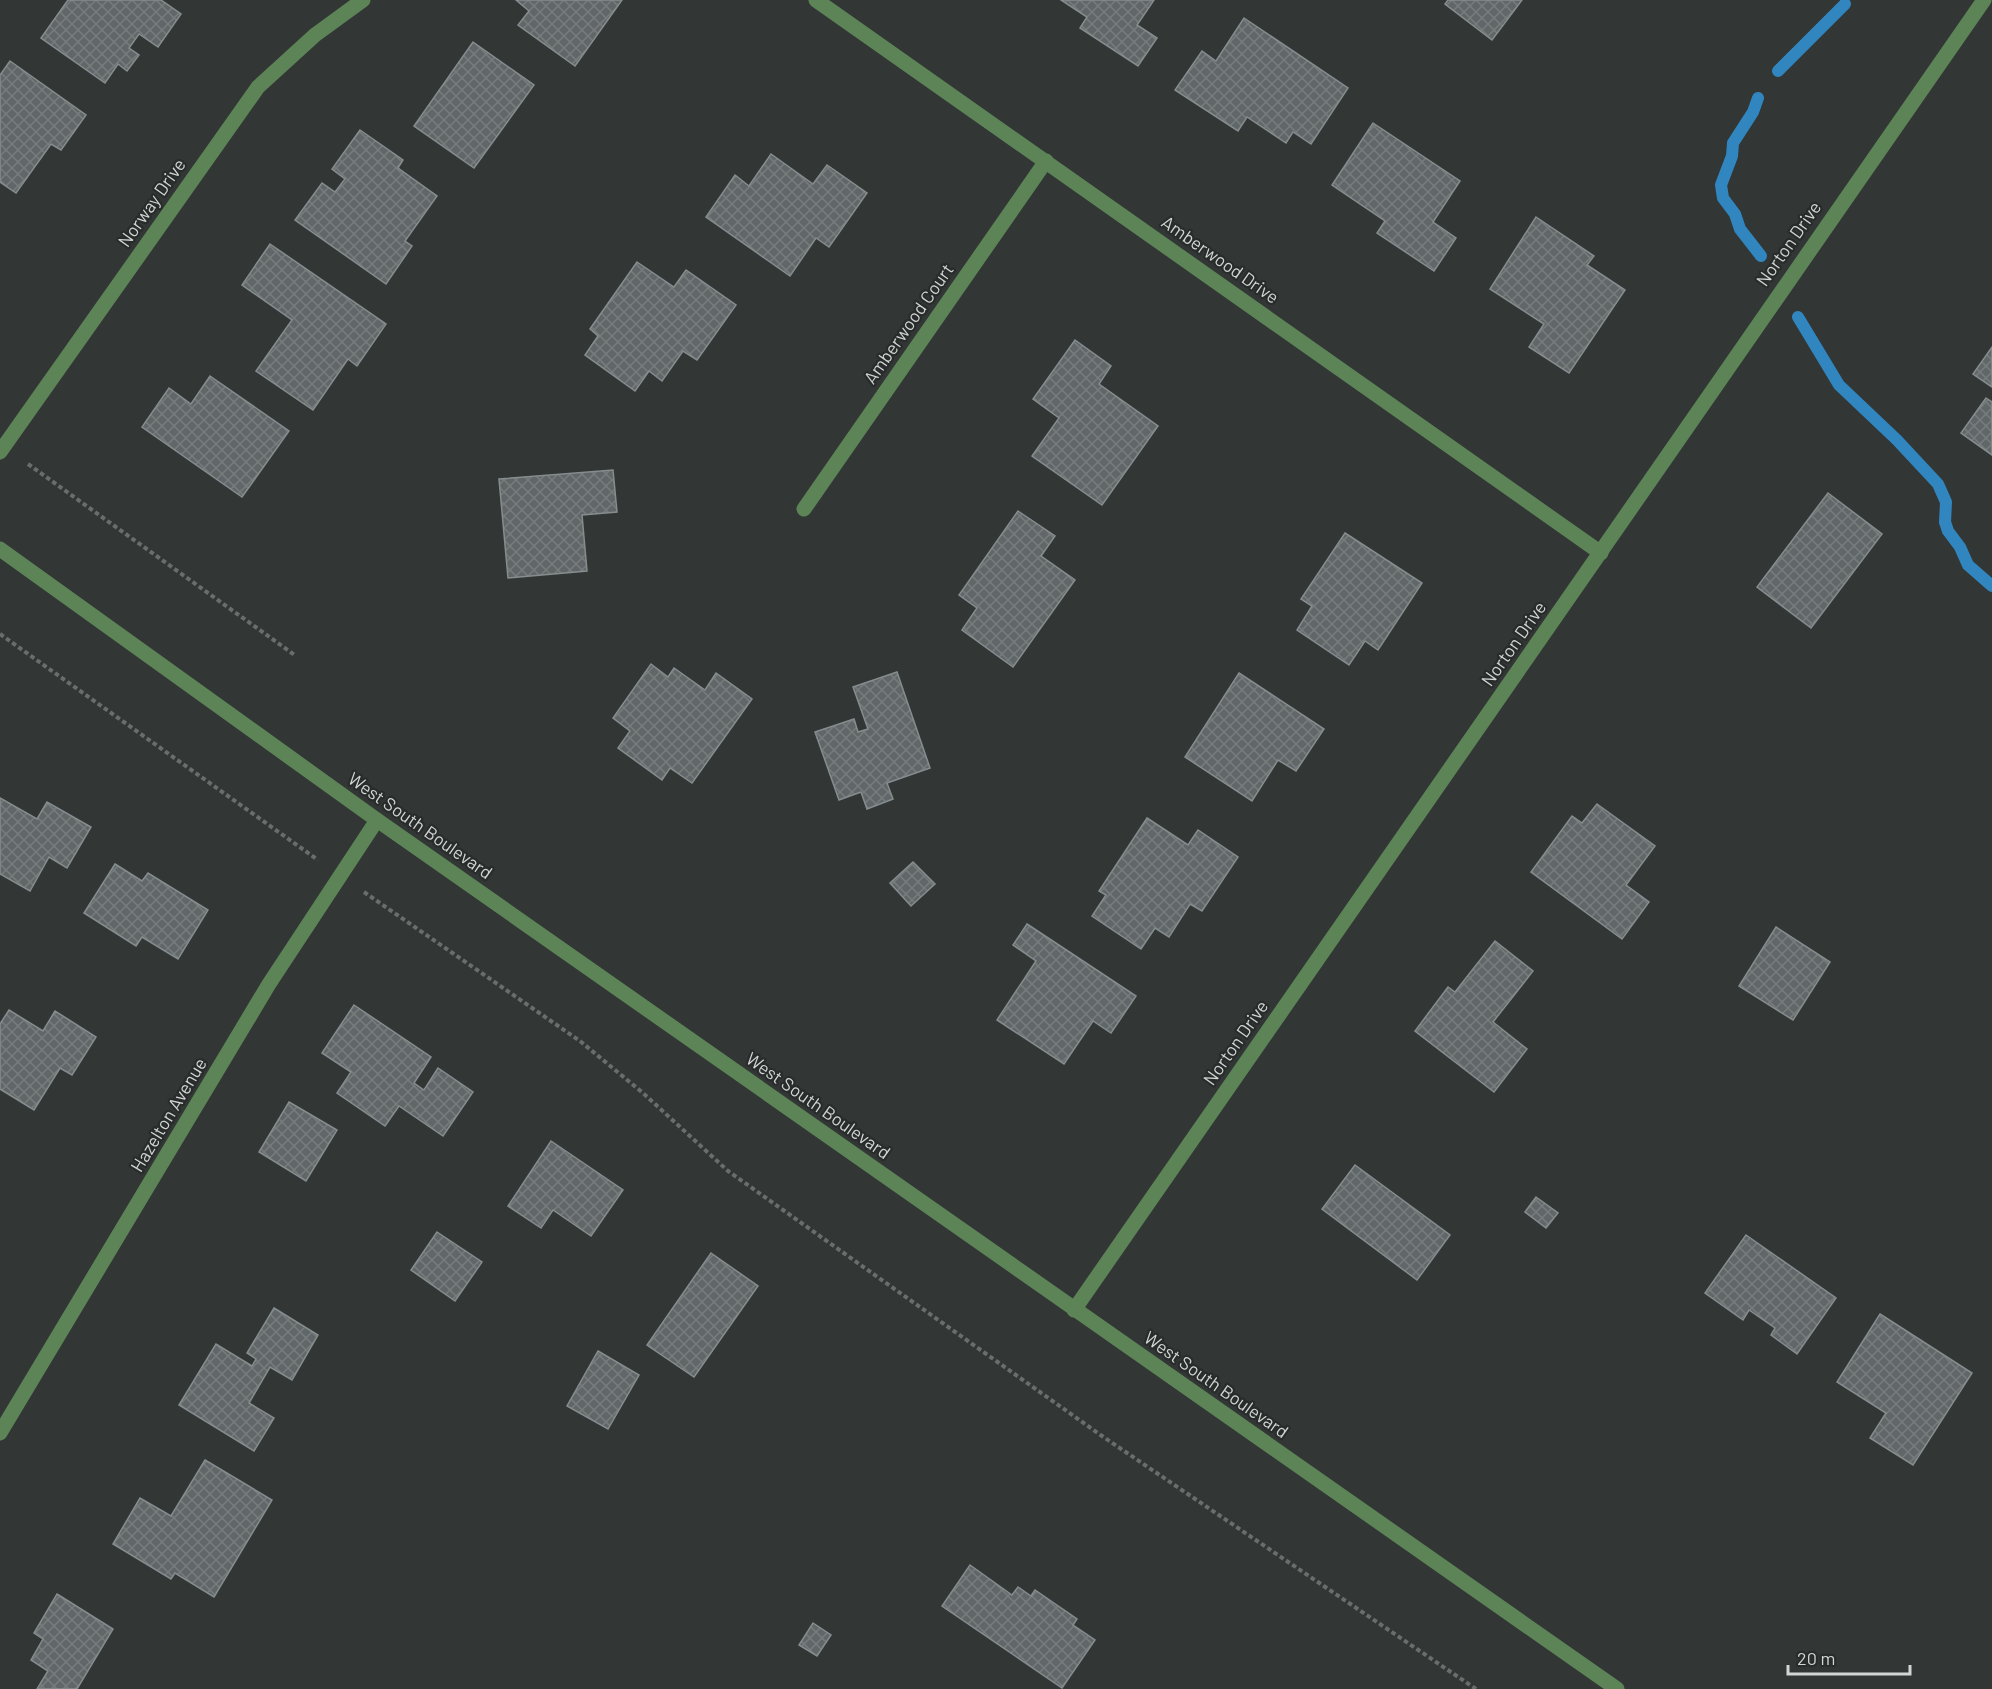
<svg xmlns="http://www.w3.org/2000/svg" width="1992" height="1689" font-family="Barlow,sans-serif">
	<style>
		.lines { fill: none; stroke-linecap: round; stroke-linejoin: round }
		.stream { stroke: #3186bf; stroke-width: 12 }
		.building { fill: url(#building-cross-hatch); stroke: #868d8e; stroke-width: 1.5 }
		.path { stroke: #696d6c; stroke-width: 4; stroke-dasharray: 4.5 3; stroke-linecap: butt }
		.minor { stroke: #5d8457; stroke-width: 15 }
		.labels { text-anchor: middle; stroke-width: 4.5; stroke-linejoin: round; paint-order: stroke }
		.street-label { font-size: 18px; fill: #d2d5d4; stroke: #282d2b }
	</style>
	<defs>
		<pattern id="building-cross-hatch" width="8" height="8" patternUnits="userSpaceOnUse" patternTransform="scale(1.5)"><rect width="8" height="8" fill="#616768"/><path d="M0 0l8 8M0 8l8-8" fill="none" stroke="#777c7d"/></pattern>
	</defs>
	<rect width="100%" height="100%" fill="#323736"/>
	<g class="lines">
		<g class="stream">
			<polyline points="1778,71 1845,4"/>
			<polyline points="1758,98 1753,112 1733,143 1732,156 1721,185 1723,198 1735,214 1740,229 1761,256"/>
			<polyline points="1798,317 1839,385 1897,440 1938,484 1946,502 1945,522 1948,531 1960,547 1968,565 1992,586"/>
		</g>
	</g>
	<g class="building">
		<polygon points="68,0 161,0 181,14 158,47 139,34 129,48 139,55 127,71 118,64 105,83 41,38"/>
		<polygon points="516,0 622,0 575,66 518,25 529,11"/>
		<polygon points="1061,0 1154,0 1137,25 1157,38 1138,66 1080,28 1087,17"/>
		<polygon points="1448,0 1522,0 1492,40 1445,4"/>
		<polygon points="1244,18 1348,88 1311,144 1293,132 1286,143 1247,117 1238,131 1175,90 1202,51 1216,61"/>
		<polygon points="473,42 534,85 474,168 414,126"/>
		<polygon points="10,61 86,115 61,150 51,144 16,193 0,182 0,75"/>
		<polygon points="1373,123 1460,181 1433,222 1456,238 1434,271 1377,233 1385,221 1332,185"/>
		<polygon points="360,130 403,160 398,168 437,196 405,241 412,246 386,284 295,220 322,183 335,192 345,179 332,169"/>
		<polygon points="771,154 813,184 827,165 867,193 829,247 816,238 790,276 706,217 735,175 749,186"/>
		<polygon points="1536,217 1594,256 1587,265 1625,290 1569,373 1529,347 1544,324 1490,289"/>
		<polygon points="270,244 386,324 357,366 348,359 313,410 256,371 292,320 242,285"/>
		<polygon points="637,262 674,287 686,270 736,305 697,360 683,351 662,381 649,371 635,391 585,355 598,336 590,329"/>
		<polygon points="1075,340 1111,366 1099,384 1158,426 1102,505 1032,456 1059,418 1033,399"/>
		<polygon points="1992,347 1992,387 1973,374"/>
		<polygon points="210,376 289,431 242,497 142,427 169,388 191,404"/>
		<polygon points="1986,398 1992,402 1992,455 1961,433"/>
		<polygon points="613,470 617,512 582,515 587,571 508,578 499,479"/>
		<polygon points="1828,493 1882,534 1811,628 1757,587"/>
		<polygon points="1018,511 1055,536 1041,556 1075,580 1013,667 962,630 977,608 959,595"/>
		<polygon points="1345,533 1422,583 1378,650 1365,641 1349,665 1297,630 1312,606 1301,599"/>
		<polygon points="651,664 668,677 674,668 705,690 716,673 752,699 692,783 670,768 662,780 618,748 630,731 613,718"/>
		<polygon points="897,672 930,768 887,783 893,799 867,809 861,792 839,800 815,732 854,719 858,732 868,729 853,687"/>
		<polygon points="1239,673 1324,729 1296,771 1278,760 1252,801 1185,757"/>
		<polygon points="0,798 37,819 47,802 91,827 67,868 49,857 30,891 0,874"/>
		<polygon points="1597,804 1655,846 1626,885 1649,902 1622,939 1531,872 1572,816 1582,823"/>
		<polygon points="1147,818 1188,845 1198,830 1238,857 1202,911 1190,904 1169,937 1155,928 1141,949 1092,916 1106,895 1099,891"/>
		<polygon points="913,862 935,884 911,906 890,883"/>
		<polygon points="115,864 142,881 148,873 208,910 178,959 142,937 136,946 84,913"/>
		<polygon points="1027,924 1136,996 1111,1033 1093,1021 1064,1064 997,1020 1036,961 1013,945"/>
		<polygon points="1776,927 1830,962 1793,1020 1739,986"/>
		<polygon points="1495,941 1533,971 1493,1022 1527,1049 1494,1092 1415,1031 1448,987 1455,992"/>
		<polygon points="354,1005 431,1057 414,1083 424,1090 438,1068 473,1092 443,1136 399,1106 385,1126 337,1093 351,1072 322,1053"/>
		<polygon points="9,1010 43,1031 55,1011 96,1037 72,1075 60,1068 34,1110 0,1089 0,1024"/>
		<polygon points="289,1102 337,1130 306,1181 259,1152"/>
		<polygon points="551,1141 623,1190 591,1236 553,1210 541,1228 508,1206"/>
		<polygon points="1355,1165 1450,1235 1417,1280 1322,1209"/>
		<polygon points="1536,1197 1558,1213 1546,1228 1525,1212"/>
		<polygon points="437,1232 482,1262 455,1301 411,1270"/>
		<polygon points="1746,1235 1836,1298 1797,1354 1771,1335 1775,1328 1749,1310 1743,1320 1705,1293"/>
		<polygon points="711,1253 758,1286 694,1377 647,1345"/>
		<polygon points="274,1308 318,1335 292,1380 270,1367 249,1403 274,1418 254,1451 179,1405 216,1344 252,1366 256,1359 247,1353"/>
		<polygon points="1880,1314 1972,1373 1913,1465 1870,1438 1886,1413 1837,1382"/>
		<polygon points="598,1351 639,1375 608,1429 567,1406"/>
		<polygon points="205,1460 272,1500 214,1597 175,1573 171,1579 113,1544 140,1498 171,1516"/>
		<polygon points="970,1565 1012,1595 1018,1587 1031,1596 1035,1590 1077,1619 1073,1625 1095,1640 1062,1688 942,1606"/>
		<polygon points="57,1594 113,1629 77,1689 37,1689 48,1671 31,1660 43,1639 34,1633"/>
		<polygon points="813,1623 831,1635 817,1656 799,1645"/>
	</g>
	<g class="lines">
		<g class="path">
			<polyline points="28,464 296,656"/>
			<polyline points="0,634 318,860"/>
			<polyline points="364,892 580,1041 643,1093 728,1171 1102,1436 1476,1689"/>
		</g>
		<g class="minor">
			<polyline points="816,0 1601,553"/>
			<polyline points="0,452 258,87 315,35 363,0"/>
			<polyline points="804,509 1046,161"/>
			<polyline points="0,549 377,820 1617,1689"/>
			<polyline points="1074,1310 1984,0"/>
			<polyline points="0,1433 269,984 377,820"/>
		</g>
	</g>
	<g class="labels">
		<g class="street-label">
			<text transform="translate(152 203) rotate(-55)" y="6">Norway Drive</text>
			<text transform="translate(1789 244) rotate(-55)" y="6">Norton Drive</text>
			<text transform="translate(1220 260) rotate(35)" y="6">Amberwood Drive</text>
			<text transform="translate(909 324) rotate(-55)" y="6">Amberwood Court</text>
			<text transform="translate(1514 644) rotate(-55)" y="6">Norton Drive</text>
			<text transform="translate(420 826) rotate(35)" y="6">West South Boulevard</text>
			<text transform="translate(1236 1043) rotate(-55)" y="6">Norton Drive</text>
			<text transform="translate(818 1106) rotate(35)" y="6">West South Boulevard</text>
			<text transform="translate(169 1115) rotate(-59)" y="6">Hazelton Avenue</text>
			<text transform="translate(1216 1385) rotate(35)" y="6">West South Boulevard</text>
		</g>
	</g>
	<path d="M1788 1665v9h122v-9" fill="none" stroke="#d2d5d4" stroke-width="3"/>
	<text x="1797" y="1665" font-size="18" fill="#d2d5d4" stroke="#282d2b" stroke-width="4.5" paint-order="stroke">20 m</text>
</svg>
